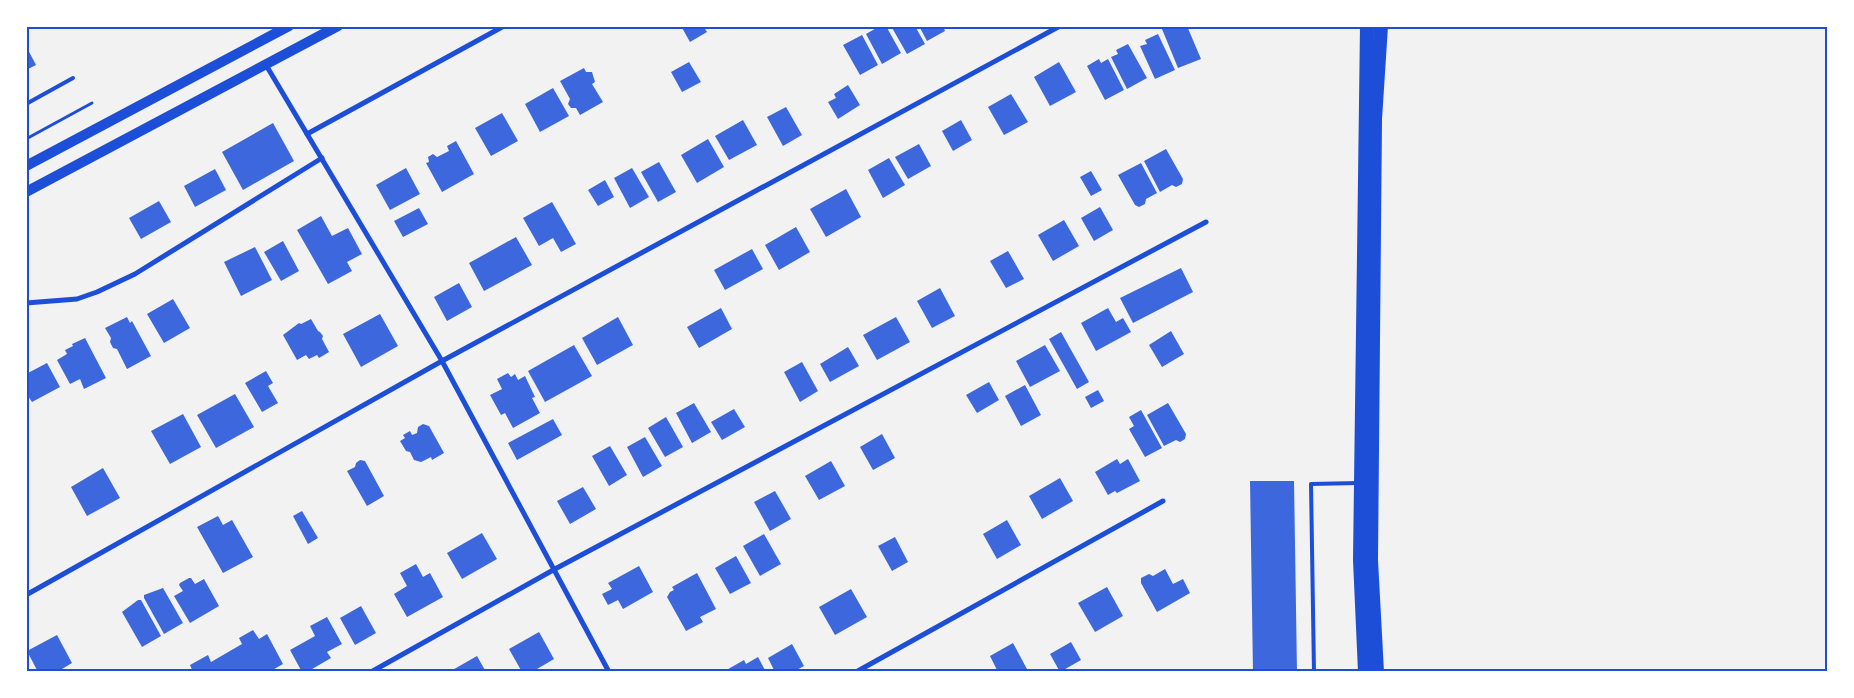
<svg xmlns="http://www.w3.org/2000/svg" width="1854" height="698" font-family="Bitter,serif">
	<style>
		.building { fill: #3d67dc }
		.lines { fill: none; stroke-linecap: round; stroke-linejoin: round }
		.path { stroke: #1d4ed8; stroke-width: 3 }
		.service { stroke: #1d4ed8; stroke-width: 4 }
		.minor { stroke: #1d4ed8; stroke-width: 5 }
		.secondary { stroke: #1d4ed8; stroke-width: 10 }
		.trunk { stroke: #1d4ed8; stroke-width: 14 }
		.neatline { fill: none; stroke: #1d4ed8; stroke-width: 2 }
	</style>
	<rect width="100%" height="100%" fill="#f2f2f2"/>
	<g class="building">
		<polygon points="681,26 703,26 707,32 690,42"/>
		<polygon points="880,26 886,26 901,53 882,64 866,34"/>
		<polygon points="891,26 915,26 925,44 907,54"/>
		<polygon points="919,26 943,26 945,31 927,41"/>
		<polygon points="1169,26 1187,26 1201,59 1178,68 1162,29"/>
		<polygon points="1158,34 1175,70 1155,79 1140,46 1147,44 1145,40"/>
		<polygon points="862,35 878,65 860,75 843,45"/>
		<polygon points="1128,44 1147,78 1127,89 1111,57 1118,54 1116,50"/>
		<polygon points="26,46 36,65 26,70"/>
		<polygon points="1099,59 1101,63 1108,59 1124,90 1105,100 1087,66"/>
		<polygon points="689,62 701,82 682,92 671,72"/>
		<polygon points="1059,62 1076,92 1050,106 1034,77"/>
		<polygon points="584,68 586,72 592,72 595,82 592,84 603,102 580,115 576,108 571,108 568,104 570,99 560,81"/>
		<polygon points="848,85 860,105 838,119 828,102 836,98 834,94"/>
		<polygon points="553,88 569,116 540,132 525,104"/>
		<polygon points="1011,94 1028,122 1004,135 988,107"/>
		<polygon points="786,107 802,135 783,146 767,117"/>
		<polygon points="502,113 518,141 491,156 475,128"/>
		<polygon points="743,120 757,145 729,160 715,136"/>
		<polygon points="961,120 972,140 953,151 942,131"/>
		<polygon points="273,123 294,161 243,190 222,152"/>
		<polygon points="708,139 724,167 697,183 681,155"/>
		<polygon points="456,141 474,174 442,192 426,163 429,162 428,157 433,154 437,157 449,151 447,146"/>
		<polygon points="919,144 931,166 908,179 895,157"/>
		<polygon points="1166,149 1183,179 1182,184 1176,187 1172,185 1160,192 1144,161"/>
		<polygon points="889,158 905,185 883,198 868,170"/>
		<polygon points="659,162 676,192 658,202 641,172"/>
		<polygon points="1141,163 1157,193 1146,199 1145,204 1139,207 1135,205 1118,175"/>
		<polygon points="406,168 420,194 390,210 376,185"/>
		<polygon points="632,168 649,197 630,208 614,178"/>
		<polygon points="215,169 226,190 195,207 184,186"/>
		<polygon points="1091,171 1102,190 1091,196 1080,177"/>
		<polygon points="605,180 614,197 598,206 588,190"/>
		<polygon points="846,189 861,217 826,237 810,209"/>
		<polygon points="159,201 171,222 141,239 129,218"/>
		<polygon points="552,202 576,244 561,252 553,238 539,246 523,218"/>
		<polygon points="1100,207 1113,230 1094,241 1081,218"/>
		<polygon points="419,208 428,224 403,237 394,221"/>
		<polygon points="321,216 332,236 348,228 362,254 347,262 352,271 328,284 297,230"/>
		<polygon points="1064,220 1079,246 1053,261 1038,235"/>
		<polygon points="796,227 810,252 779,270 765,245"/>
		<polygon points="516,237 532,265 484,291 469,263"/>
		<polygon points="283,241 299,271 281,281 264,252"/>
		<polygon points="255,247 272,280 241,296 224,262"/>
		<polygon points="752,249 763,269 725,290 714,270"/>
		<polygon points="1008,251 1024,279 1006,288 990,261"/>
		<polygon points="1181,268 1193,292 1133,323 1120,298"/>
		<polygon points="459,283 472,307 447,321 434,297"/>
		<polygon points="940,288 955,316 932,328 917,301"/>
		<polygon points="173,299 190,328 164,343 147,314"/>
		<polygon points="721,308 732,329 699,348 687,327"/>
		<polygon points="1108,308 1116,322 1123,318 1131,332 1096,351 1081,323"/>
		<polygon points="380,314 398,346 361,367 343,334"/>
		<polygon points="127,317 130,323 132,321 151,356 127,369 117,349 113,348 110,342 111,338 105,328"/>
		<polygon points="618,317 633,345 597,365 582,338"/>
		<polygon points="896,317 910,342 877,360 863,335"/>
		<polygon points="311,319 318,331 320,332 323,336 322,339 329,352 319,358 317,355 309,359 306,355 297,360 283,335 299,323 301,324"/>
		<polygon points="1171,331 1184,354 1162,367 1149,345"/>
		<polygon points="1061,332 1089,382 1077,389 1049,339"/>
		<polygon points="85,338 106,378 84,389 80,379 70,384 57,360 67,354 65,350 73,346 72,344"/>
		<polygon points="574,345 592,376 545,402 528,371"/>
		<polygon points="1045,345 1060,371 1030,387 1016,361"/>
		<polygon points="848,347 859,366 830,382 820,364"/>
		<polygon points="802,362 818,391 800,402 784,372"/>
		<polygon points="47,363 60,387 32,402 26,393 26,374"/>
		<polygon points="266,371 273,383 268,386 278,403 262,412 245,383"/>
		<polygon points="508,373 511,377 515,374 518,380 525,376 535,397 532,398 540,413 513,428 505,413 501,415 490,395 502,389 497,379"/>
		<polygon points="989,382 999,400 977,413 966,395"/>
		<polygon points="1025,385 1041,415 1021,426 1005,396"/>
		<polygon points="1098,390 1104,401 1091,408 1085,397"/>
		<polygon points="235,394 254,427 216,448 197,415"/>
		<polygon points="694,403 711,432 692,443 676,413"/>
		<polygon points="1168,403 1186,434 1185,439 1180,442 1176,440 1164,446 1147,415"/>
		<polygon points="734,409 745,427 722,440 711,422"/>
		<polygon points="1141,410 1162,448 1145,457 1129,429 1134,426 1129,417"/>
		<polygon points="183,414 201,447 170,464 151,431"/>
		<polygon points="666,417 683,447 665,457 648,428"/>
		<polygon points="553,419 562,435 517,460 508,443"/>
		<polygon points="423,424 429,426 444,453 432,460 431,457 421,462 414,460 410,452 406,451 400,441 405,438 403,435 410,431 412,435 417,433 418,427"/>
		<polygon points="882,434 895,458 873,470 860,447"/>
		<polygon points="645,437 662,466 643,477 627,447"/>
		<polygon points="610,446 627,475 609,486 592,456"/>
		<polygon points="1117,459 1120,464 1128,459 1140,481 1117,493 1115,491 1108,495 1095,472"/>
		<polygon points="360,460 365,461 384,496 367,506 347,471 355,467 356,463"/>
		<polygon points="831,461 845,486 819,500 805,476"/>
		<polygon points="103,468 120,498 87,516 71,487"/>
		<polygon points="1060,478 1073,501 1042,519 1029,496"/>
		<polygon points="1250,481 1294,481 1297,672 1253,672"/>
		<polygon points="583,487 596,509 570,524 557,501"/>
		<polygon points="775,491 791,519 770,531 754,502"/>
		<polygon points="302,511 318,538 308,544 293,516"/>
		<polygon points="218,516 223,525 232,520 253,557 223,573 197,527"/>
		<polygon points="1007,520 1021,545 997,559 983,534"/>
		<polygon points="482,533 497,559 462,579 447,553"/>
		<polygon points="764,534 781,564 760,576 743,546"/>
		<polygon points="895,537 908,562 892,571 878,546"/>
		<polygon points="736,556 751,583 730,594 715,568"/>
		<polygon points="416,564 423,577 430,573 443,597 407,617 394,594 407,586 400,573"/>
		<polygon points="639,566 653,592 623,609 618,600 608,605 602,594 612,589 608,583"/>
		<polygon points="1165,569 1173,584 1183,579 1190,593 1157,612 1141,583 1141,578 1149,574 1153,576"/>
		<polygon points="697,573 716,609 700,617 703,622 686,631 667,597 670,592 674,590 672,587"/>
		<polygon points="189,578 191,578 195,584 204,579 219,606 190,623 174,596 183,591 179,585 180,583"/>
		<polygon points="1107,587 1123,616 1095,632 1078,603"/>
		<polygon points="163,588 183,623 164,634 144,598 144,595"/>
		<polygon points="851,589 867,617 835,635 819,607"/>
		<polygon points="138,600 141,600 161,636 142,647 122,612"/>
		<polygon points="361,606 376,633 355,645 340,618"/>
		<polygon points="327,617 342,644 327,652 331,658 307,672 302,672 290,650 315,636 310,626"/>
		<polygon points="253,630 259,639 267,634 283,664 269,672 249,672 248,670 244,672 193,672 190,665 208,655 211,662 242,644 239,638"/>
		<polygon points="539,632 554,659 532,672 522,672 509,649"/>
		<polygon points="57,635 72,663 57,672 38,672 27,651"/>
		<polygon points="1071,642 1081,660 1060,672 1050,654"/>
		<polygon points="1013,643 1028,671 1027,672 998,672 990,656"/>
		<polygon points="792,644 804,666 793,672 775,672 768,658"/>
		<polygon points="477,656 486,672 449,672"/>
		<polygon points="758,657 766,672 723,672 744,660 746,664"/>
	</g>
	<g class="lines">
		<polyline class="path" points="26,139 92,103"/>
		<g class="service">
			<polyline points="26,104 73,78"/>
			<polyline points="1314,672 1311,484 1358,483"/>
		</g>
		<g class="minor">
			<polyline points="266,65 442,361 609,672"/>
			<polyline points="307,134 504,26"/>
			<polyline points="26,303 77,299 97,292 135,274 322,158"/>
			<polyline points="26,595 442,361 1060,26"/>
			<polyline points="371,672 555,569 1206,222"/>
			<polyline points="856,672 1163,501"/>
		</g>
		<g class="secondary">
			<polyline points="26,166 289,26"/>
			<polyline points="26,192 338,26"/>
		</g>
		<g class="trunk">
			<polyline points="1365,672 1360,560 1367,26"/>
			<polyline points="1377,672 1371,560 1375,119 1381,26"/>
		</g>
	</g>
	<rect width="1854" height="698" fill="none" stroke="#ffffff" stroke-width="55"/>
	<rect x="28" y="28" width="1798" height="642" class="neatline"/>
</svg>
